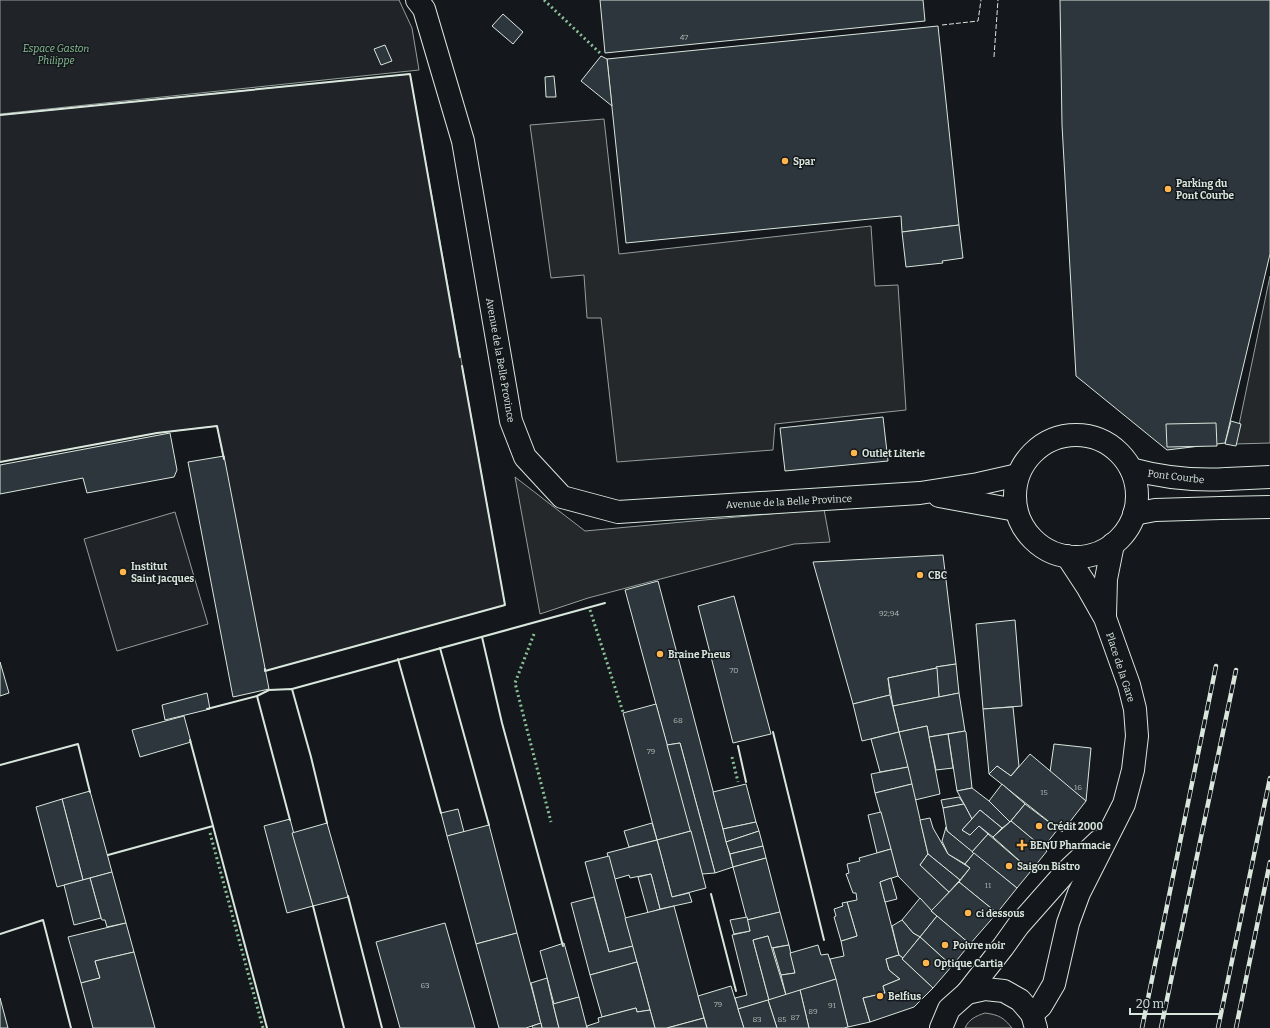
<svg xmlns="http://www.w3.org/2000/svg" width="1270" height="1028" font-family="Bitter,serif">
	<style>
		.green { fill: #202428; stroke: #939e99 }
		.parking { fill: #24282b; stroke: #939e99 }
		.building { fill: #2c363c; stroke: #d8e6dc }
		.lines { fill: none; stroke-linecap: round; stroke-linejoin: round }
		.secondary-casing { stroke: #d8e6dc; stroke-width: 24 }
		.secondary { stroke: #14181c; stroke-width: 22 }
		.rail-casing { stroke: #d8e6dc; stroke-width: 4.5 }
		.rail { stroke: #14181c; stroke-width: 3; stroke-dasharray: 9; stroke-linecap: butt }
		.secondary-bridge-casing { stroke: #d8e6dc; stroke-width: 24; stroke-linecap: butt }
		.secondary-bridge { stroke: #14181c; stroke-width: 22 }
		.hedge { stroke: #8ac095; stroke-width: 3; stroke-dasharray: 2 3; stroke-linecap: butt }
		.fence { stroke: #d8e6dc; stroke-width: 1; stroke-dasharray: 5 2; stroke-linecap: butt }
		.wall { stroke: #d8e6dc; stroke-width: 2 }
		.poi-dot { fill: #ffb74d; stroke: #14181c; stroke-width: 1.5 }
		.labels { text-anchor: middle; stroke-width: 3; stroke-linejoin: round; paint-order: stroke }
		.number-label { font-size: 8px; fill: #adbab4 }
		.park-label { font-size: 10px; font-style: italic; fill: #8ac095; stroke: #14181c }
		.poi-label { font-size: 10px; font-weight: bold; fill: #d8e6dc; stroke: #14181c; text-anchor: start }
		.street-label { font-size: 10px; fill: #d8e6dc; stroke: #14181c }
	</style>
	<rect width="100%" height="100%" fill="#14181c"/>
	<g class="green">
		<polygon points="0,0 399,0 412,28 419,70 0,114"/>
		<polygon points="410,74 505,605 265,671 217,426 157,433 0,462 0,115"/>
		<polygon points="175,512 208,624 117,651 84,539"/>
		<path d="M985,1013C999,1015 1003,1017 1012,1028H965C969,1019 976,1016 985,1013Z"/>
	</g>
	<g class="parking">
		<polygon points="604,119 619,254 871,226 875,286 898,285 906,410 775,424 773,450 617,462 601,318 587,318 584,275 551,278 530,125"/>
		<polygon points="1270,276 1270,443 1235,444"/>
		<polygon points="515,477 585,531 824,509 830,542 794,544 588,598 540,614"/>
	</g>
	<g class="building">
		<polygon points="600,0 923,0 925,21 605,53"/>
		<polygon points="1060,0 1270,0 1270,254 1225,443 1167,450 1076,376 1062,125"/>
		<polygon points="503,14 523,32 513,44 492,26"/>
		<polygon points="938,26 959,225 902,232 901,216 626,243 607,59"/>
		<polygon points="385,45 392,61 381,65 374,49"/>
		<polygon points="601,56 607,59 612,106 581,81"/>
		<polygon points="554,76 556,97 546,97 545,77"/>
		<polygon points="959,225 963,258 942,261 943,263 906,267 902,232"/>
		<polygon points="883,417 888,461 785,471 780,428"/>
		<polygon points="1231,421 1241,424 1236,446 1225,444"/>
		<polygon points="1216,423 1217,446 1167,447 1166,424"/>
		<polygon points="170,433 177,470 174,477 87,493 83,478 0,494 0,465"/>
		<polygon points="224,456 269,689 233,697 188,462"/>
		<polygon points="943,555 956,664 936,667 937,668 888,678 890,695 853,704 813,562"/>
		<polygon points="658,581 733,867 715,873 680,743 667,745 625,590"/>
		<polygon points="734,596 771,734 733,743 698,606"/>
		<polygon points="1015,620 1022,706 983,709 976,624"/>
		<polygon points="0,662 9,693 0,696"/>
		<polygon points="956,664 959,693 939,697 936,667"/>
		<polygon points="937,668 939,697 893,706 888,678"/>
		<polygon points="207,693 210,709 165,720 162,705"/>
		<polygon points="959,693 965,731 929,737 927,726 899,732 893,706"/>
		<polygon points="890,695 899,732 862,741 853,704"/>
		<polygon points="656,704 691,831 657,840 623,713"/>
		<polygon points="1013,707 1019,766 1011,776 997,766 989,774 983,709"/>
		<polygon points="184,716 191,742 140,757 132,730"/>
		<polygon points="927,726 940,794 915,800 899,732"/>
		<polygon points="965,731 966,732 972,788 957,791 948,734"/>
		<polygon points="899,732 908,767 880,772 871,739"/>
		<polygon points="948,734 953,768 936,770 929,737"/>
		<polygon points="680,743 715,873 702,874 667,745"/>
		<polygon points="1054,744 1091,748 1086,801 1050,772"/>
		<polygon points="1030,754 1086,801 1062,832 989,774 997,766 1011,776"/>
		<polygon points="908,767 912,784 875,793 871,774"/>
		<polygon points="746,784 756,822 723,829 713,792"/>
		<polygon points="912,784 928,854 920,865 949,892 932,911 898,876 875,793"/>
		<polygon points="1002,784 1025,804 1010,822 989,801"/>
		<polygon points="972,788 989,801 1010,822 1002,828 980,810 972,819 957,791"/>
		<polygon points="90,791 112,872 83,880 62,799"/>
		<polygon points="959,797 964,804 943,808 941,800"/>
		<polygon points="62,799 83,880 57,887 36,807"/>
		<polygon points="964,804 972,819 962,830 970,835 979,826 988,834 972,852 947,831 943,808"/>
		<polygon points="1025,804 1058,829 1043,848 1011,821"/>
		<polygon points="458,809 464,832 447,836 441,813"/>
		<polygon points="980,810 1002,828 993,837 979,826 970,835 962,830"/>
		<polygon points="881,812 891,849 877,853 868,815"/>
		<polygon points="930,818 933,828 948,854 970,868 960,880 928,854 920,820"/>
		<polygon points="290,819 313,906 287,913 264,826"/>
		<polygon points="1011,821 1047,851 1031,871 993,837"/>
		<polygon points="756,822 759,831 726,842 723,829"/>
		<polygon points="327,823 348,897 313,906 292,833"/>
		<polygon points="652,823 657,840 629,847 624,831"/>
		<polygon points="489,825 517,933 476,944 447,836"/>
		<polygon points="946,827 947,831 974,853 965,864 948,854 942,841"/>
		<polygon points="691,831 706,888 672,897 657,840"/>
		<polygon points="759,831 763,846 730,854 726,842"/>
		<polygon points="988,834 1031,871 1017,888 972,852"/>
		<polygon points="657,840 672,897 689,893 692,902 660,909 651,874 630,878 629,875 615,879 607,853"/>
		<polygon points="763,846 766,858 733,867 730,854"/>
		<polygon points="891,849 898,876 880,882 899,955 886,959 889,970 900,979 883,986 885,993 863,998 870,1022 848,1027 830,959 844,956 841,941 857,936 847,902 857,900 856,893 853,893 846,874 849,873 847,864 860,861 859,858"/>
		<polygon points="974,853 1017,888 997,913 959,882 970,868 965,864"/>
		<polygon points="928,854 960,880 949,892 920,865"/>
		<polygon points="609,856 633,946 609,952 585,862"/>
		<polygon points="766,858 780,912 747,920 733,867"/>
		<polygon points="112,872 126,923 107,927 105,920 102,920 101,918 90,878"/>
		<polygon points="651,874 660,909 648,913 638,877"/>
		<polygon points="90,878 101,918 74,925 64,885"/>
		<polygon points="891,878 897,899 885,902 880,882"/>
		<polygon points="959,882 997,913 970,944 931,911"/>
		<polygon points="594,897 609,952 633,946 637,962 590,975 571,903"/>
		<polygon points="920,898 932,911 931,911 937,916 920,937 913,933 902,920"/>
		<polygon points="847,902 857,936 841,941 834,917 836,916 834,909 843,906 842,903"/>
		<polygon points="674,906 704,1018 667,1028 655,1028 625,918"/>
		<polygon points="780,912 789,945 771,948 768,936 753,940 769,1000 738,1009 735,998 747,995 732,935 750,931 747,920"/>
		<polygon points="937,916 970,944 952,966 920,937"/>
		<polygon points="747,917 750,931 734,934 730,920"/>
		<polygon points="902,920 913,933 920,937 903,958 899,955 892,926"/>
		<polygon points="126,923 134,952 95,961 100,978 81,983 68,937"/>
		<polygon points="445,923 475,1028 400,1028 376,942"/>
		<polygon points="517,933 541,1023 526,1028 499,1028 476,944"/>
		<polygon points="768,936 786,995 769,1000 753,940"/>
		<polygon points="920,937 952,966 933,988 902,959"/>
		<polygon points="564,943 579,997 554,1004 540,951"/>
		<polygon points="789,945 795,973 781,975 773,948"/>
		<polygon points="818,945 821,955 828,954 836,979 786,995 781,975 795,973 790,953"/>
		<polygon points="134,952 155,1028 93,1028 81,983 100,978 95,961"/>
		<polygon points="899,955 903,958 902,959 933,988 914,1007 870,1022 863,998 885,993 883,986 900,979 889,970 886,959"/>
		<polygon points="637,962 650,1010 637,1012 636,1008 602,1017 590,975"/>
		<polygon points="547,978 553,1004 559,1028 542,1028 531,983"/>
		<polygon points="836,979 848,1027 844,1028 809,1028 800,990"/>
		<polygon points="731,986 744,1028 707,1028 698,996"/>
		<polygon points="800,990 809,1028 777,1028 768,1000"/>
		<polygon points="579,997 587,1028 559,1028 553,1004"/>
		<polygon points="0,998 8,1028 0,1028"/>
		<polygon points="768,1000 777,1028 744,1028 738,1009"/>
		<polygon points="636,1008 637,1012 650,1010 655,1028 587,1028 587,1026 599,1022 598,1018"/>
		<polygon points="704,1018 707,1028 667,1028"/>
		<polygon points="541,1023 542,1028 533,1028 532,1026"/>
	</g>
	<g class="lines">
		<g class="secondary-casing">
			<g id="secondary">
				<polyline points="417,0 424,9 463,141 511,421 525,457 562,497 618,512 920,493 978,484 1018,475"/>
				<circle cx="1076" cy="496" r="61"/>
				<path d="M1131,469C1164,478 1193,481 1227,479"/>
				<polyline points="939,496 1016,510"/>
				<polyline points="1134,514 1155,510 1221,508"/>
				<polyline points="1105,616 1106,579 1113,544"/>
				<polyline points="967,993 985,989 1004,991 1020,1000 1032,1014 1036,1028"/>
				<polyline points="1032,1014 1041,1006 1054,984 1068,923 1079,893 1124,804 1133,770 1137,736 1135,709 1129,685 1105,618 1088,588 1067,556"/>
				<polyline points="941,1028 949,1009 967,993 1003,947 1018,926 1064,874 1099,841"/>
			</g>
		</g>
		<use href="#secondary" class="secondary"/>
		<g class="rail-casing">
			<g id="rail">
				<polyline points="1142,1028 1216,666"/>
				<polyline points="1161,1028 1236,670"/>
				<polyline points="1218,1028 1270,778"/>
				<polyline points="1236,1028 1270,862"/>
			</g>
		</g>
		<use href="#rail" class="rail"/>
		<g class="secondary-bridge-casing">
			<g id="secondary-bridge">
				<polyline points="1227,479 1270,477"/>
				<polyline points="1221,508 1270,507"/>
			</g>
		</g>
		<use href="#secondary-bridge" class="secondary-bridge"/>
		<g class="hedge">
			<polyline points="544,0 601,54"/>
			<polyline points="590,610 623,712"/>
			<polyline points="534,634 515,683 551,822"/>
			<polyline points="732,757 738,782"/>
			<polyline points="210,833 263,1028"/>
		</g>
		<g class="fence">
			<polyline points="942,25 978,21 981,0"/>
			<polyline points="994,57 998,0"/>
		</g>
		<g class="wall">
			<polyline points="0,115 410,74 460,357"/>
			<polyline points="0,462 157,433 217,426 224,459"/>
			<polyline points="482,637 502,723 563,946"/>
			<polyline points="440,648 489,825"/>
			<polyline points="398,659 441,813"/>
			<polyline points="265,669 265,671 505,605 462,366"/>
			<polyline points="292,689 605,603"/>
			<polyline points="257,696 290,820"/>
			<polyline points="207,709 257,696 269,690 292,689 311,757 327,823"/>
			<polyline points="773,732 824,940"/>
			<polyline points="738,746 746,782"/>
			<polyline points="0,765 78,744 90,792"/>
			<polyline points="213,826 267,1028"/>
			<polyline points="108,855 213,826 190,740"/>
			<polyline points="711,894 736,991"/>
			<polyline points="348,896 382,1028"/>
			<polyline points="313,906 344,1028"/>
			<polyline points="0,934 43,920 71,1028"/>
		</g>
	</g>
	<g class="poi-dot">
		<circle cx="785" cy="161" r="4"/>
		<circle cx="1168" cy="189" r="4"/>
		<circle cx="854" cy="453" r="4"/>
		<circle cx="123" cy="572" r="4"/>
		<circle cx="920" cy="575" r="4"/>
		<circle cx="660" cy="654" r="4"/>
		<circle cx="1039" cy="826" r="4"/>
		<path d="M1020 839h4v4h4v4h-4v4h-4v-4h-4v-4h4z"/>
		<circle cx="1009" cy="866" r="4"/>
		<circle cx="968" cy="913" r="4"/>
		<circle cx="945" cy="945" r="4"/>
		<circle cx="926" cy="963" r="4"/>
		<circle cx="880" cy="996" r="4"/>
	</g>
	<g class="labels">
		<g class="number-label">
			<text x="684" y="40">47</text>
			<text x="889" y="616">92;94</text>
			<text x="734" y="673">70</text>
			<text x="678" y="723">68</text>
			<text x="651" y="754">79</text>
			<text x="1078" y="790">16</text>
			<text x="1044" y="795">15</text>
			<text x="988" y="888">11</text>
			<text x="425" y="988">63</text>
			<text x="718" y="1007">79</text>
			<text x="832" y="1008">91</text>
			<text x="813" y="1014">89</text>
			<text x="795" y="1020">87</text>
			<text x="757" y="1022">83</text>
			<text x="782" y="1022">85</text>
		</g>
		<g class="park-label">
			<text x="56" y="52">Espace Gaston<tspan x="56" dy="12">Philippe</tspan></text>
		</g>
		<g class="poi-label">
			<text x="793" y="165">Spar</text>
			<text x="1176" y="187">Parking du<tspan x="1176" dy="12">Pont Courbe</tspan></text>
			<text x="862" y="457">Outlet Literie</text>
			<text x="131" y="570">Institut<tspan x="131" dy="12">Saint Jacques</tspan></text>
			<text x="928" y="579">CBC</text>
			<text x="668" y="658">Braine Pneus</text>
			<text x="1047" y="830">Crédit 2000</text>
			<text x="1030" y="849">BENU Pharmacie</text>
			<text x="1017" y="870">Saigon Bistro</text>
			<text x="976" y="917">ci dessous</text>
			<text x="953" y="949">Poivre noir</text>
			<text x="934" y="967">Optique Cartia</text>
			<text x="888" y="1000">Belfius</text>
		</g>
		<g class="street-label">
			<text transform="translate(501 360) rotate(80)" y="4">Avenue de la Belle Province</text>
			<text transform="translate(1176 476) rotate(7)" y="4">Pont Courbe</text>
			<text transform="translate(789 501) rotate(-3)" y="4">Avenue de la Belle Province</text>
			<text transform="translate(1121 667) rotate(72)" y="4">Place de la Gare</text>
		</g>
	</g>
	<path d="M1130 1008v6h92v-6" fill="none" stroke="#d8e6dc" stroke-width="2"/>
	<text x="1136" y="1008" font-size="12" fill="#d8e6dc" stroke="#14181c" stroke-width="3" paint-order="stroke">20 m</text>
</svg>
